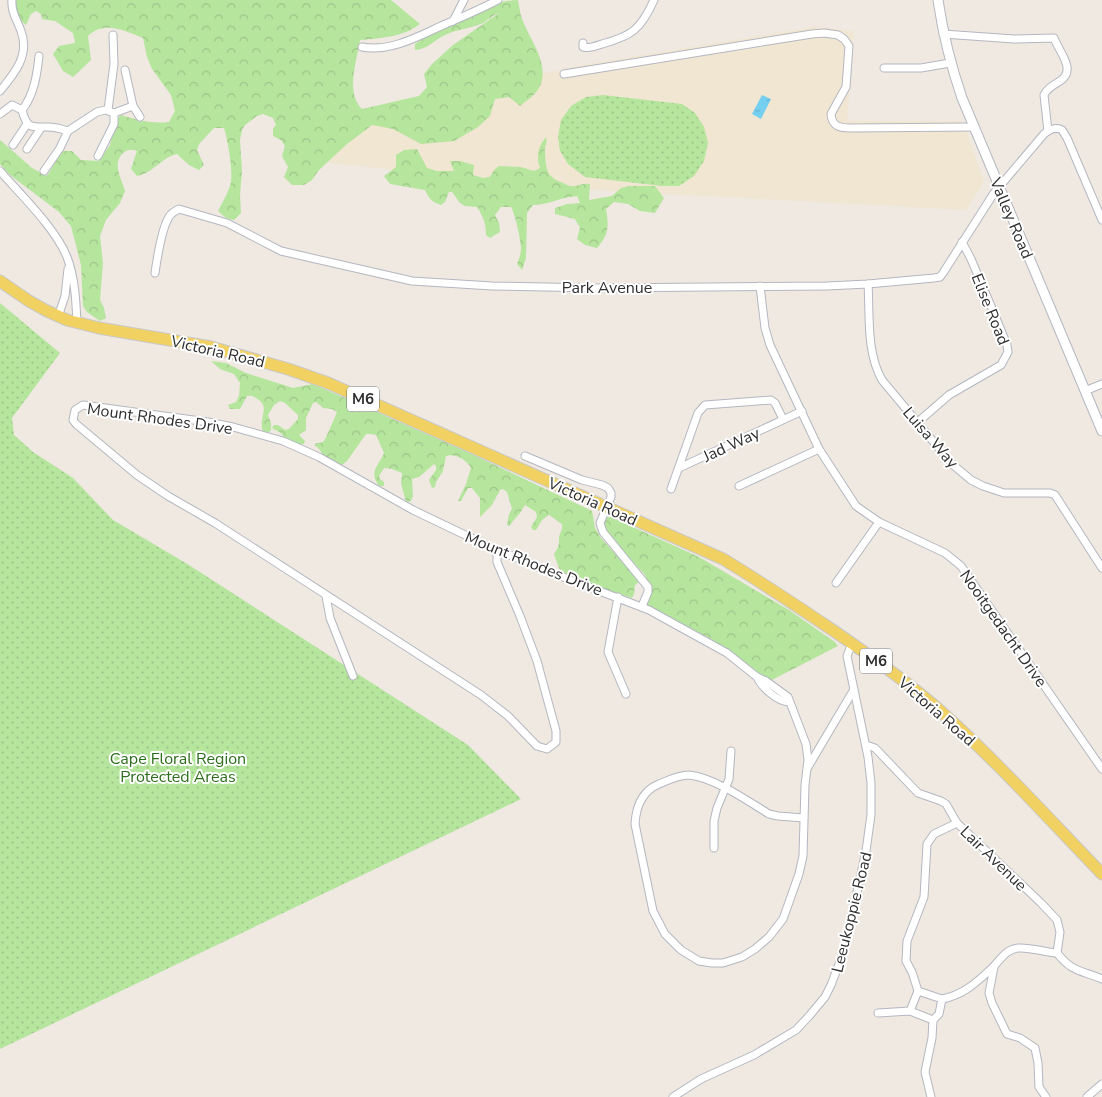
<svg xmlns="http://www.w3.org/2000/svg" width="1102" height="1097" font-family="'Nunito Sans',sans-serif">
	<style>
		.education { fill: #f0e6d1 }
		.grass { fill: url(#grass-dots) }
		.forest { fill: url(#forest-crowns) }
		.water { fill: url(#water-ripples) }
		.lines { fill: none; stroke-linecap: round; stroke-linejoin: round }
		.minor-casing { stroke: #b4b7c1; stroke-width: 9 }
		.tertiary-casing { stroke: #b4b7c1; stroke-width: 11 }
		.primary-casing { stroke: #c9c9c9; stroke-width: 13 }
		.minor { stroke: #fff; stroke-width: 7 }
		.tertiary { stroke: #fff; stroke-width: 9 }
		.primary { stroke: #f2d163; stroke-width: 11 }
		.labels { text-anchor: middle; stroke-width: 4; stroke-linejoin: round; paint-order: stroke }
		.shield { fill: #fff; stroke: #6d6d6d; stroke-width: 1 }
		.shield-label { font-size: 15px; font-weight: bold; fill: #2e2e2e }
		.street-label { font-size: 16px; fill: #2e2e2e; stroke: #fff }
		.park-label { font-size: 16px; fill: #2c6e1b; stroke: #fff }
	</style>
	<defs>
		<pattern id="grass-dots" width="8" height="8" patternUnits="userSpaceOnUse" patternTransform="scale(1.25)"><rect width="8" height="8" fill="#b6e59e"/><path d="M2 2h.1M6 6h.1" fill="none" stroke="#9dc588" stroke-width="1.8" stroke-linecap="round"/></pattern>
		<pattern id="forest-crowns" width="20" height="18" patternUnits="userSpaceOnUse" patternTransform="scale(1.25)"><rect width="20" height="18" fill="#b6e59e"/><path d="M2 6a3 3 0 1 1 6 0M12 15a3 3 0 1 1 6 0" fill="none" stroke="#9dc588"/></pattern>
		<pattern id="water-ripples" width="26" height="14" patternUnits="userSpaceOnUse" patternTransform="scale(1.25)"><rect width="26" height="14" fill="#75cff0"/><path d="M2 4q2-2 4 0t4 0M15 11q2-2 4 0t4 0" fill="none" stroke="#66b2ce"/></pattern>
	</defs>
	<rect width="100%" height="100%" fill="#efe9e1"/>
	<polygon class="education" points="814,27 854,31 847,121 963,121 984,182 966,210 556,188 305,160 366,112 588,64"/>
	<g class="grass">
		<polygon points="603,95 682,104 695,113 704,127 708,143 704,161 694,176 679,186 662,186 585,177 568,164 560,151 558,137 561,120 571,106 586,97"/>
		<polygon points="0,303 60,353 12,418 14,435 33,452 73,478 113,520 189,565 468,745 521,799 0,1049"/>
	</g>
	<g class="forest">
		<path d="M16,0H391L420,24C403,37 382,38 360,40C357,61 345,92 362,109L419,96L427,87L424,74L432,64L453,45L499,13C493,15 489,19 483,23C472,28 457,29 445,35C434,40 427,50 415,50V44C440,27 489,0 518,0C519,6 520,13 522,19C530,40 550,64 540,86C536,95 527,100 520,106L509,97L495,99L490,116L478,127L454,141L421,144L393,129L372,125L347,144L319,170L312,180L304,185H292L284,177L288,167L282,156L285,146L281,140L273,136V129L276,125L273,118L263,114L257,116L245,125L242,130L240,140L242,171L240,195L241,213L234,220L226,218L218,211C222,203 227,195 230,186C234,174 228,141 224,128H214L199,144L197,150L204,165L199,170L189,165L177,154C160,158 154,173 137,176L131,169L137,151C131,149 127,149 122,154C112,165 122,179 125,191L120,203L106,220L100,236L103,263L100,300L104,308L106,318L100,321L87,312L83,306L81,265L71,226L59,212L10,175L0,164V140L32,168L47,176L62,151H72L81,160L99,161L110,145L116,121L121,115C138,120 152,124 169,122L175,111L171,95L152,69L147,57L143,38C125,31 104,20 88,36L91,60L73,77L63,71L53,54L59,46L75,43L73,33L55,21L42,19L41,14L36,11L31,14L26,25C17,19 16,11 16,0Z"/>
		<path d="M546,137C548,143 544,146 545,152C546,169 546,177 563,183C567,185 571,187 575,186C581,185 584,183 590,184L589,200L612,196L621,188L630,186H655L664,198L655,213L640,211L628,204L614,202L606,209C609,227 609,234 597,248L585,245L577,239L580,228L575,219L555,214V208L567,204L580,203L577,196C561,197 548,205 533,205L527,213L526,258L522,270L517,264C519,259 521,254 521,248C521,241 515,213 511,207H501L495,215L499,223L500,232L490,238L486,235C486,224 483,216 477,207L465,206L460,203L452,192H449L445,202L441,205C431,202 429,198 425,190L390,184L384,176L396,167V155L404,150L417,149L427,168L437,171H454L450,161H460L474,165L473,175L483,178L490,177L494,170L499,166L521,167L534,171L540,168C536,156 538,147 546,137Z"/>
		<path d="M211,361L226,363L246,373L293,388L313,384L463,450L592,511L595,528L601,538L640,581L635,585L634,594L632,598L591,585L560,571L554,554C559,547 559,545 559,537C560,532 563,530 562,524L549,515L542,520L536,530H533L531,527L537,517L536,512L525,505L520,513L509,526L507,525L509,514L512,509L507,492L503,489L500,490L492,505L480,517V498L472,488H468L461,501H458L466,484L471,468C467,460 455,453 446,456L443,471L436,482L435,487L432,488L429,480L436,470V466L434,464L419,477L412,479L413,496L411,501L406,502L401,483L402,473L392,469L384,468L379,476L380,479L384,482V486H379C368,471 379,466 384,453L376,435L371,434H366L347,461L342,465C336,463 327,460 323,455C320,451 320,448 315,446L316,443C319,443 321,443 324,441C325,440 336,415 337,412L332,409L323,408L316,402L313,403L306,418V430L299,435L305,441L304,444L299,445L285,439L281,433L272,428L274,425H278L285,430L289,429L298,419V415L285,403L280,401L274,405L268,415L271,423V430L268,433L263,432C258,418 270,408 259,400C254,397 253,395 247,396L240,409H230L228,405L236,402L239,396L240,383L234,374L220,369Z"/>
		<polygon points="605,517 611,517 699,557 789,610 835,642 838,646 764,684 754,669 713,640 646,605 651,589 645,575 606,533 603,520"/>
	</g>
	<polygon class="water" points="762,95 771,99 761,119 752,114"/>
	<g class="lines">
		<g class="minor-casing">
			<g id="minor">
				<polyline points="453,21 464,0"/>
				<path d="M943,34L1014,39L1054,38C1059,52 1077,70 1060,81C1054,85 1047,88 1044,95L1048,131"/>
				<path d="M583,43V47C589,49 596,46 602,44C632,36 641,29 654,0"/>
				<path d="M362,47C390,52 417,37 441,26C460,18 479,10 498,0"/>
				<polyline points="884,68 921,68 950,63"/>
				<polyline points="125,70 133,106 140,117"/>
				<path d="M564,74L812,34L824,33L838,35L844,39L849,46L846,87L831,114C832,126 839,128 850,128L974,127"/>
				<path d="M0,91C15,73 30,55 21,31C17,20 11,12 12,0"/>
				<path d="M22,110C27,129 31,127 48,127C55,127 62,129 68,131L97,112L105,110L114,113L133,106"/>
				<path d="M22,110C34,95 37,75 39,56"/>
				<polyline points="108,110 114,64 113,35"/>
				<polyline points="0,114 12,105 22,110"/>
				<polyline points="13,145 27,124"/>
				<polyline points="27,149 41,128"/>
				<polyline points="98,156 114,124 114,113"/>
				<path d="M0,171C21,195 56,229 67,257C75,278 76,301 77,323"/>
				<polyline points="44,171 60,148 68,131"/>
				<path d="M155,273C157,259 162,228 169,217C171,213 175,211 179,209L227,223L281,251L412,281L492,286L596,288L827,286L868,284L934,278L940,277L943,273L994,193L1044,134C1049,130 1055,126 1062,130L1067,138L1102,220"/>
				<path d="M868,284C870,315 866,352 882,380L952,464L971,480L983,486L1004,493H1050L1055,495L1102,568"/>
				<polyline points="760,286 765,328 770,345 819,449 856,506 879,522 945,553 961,566 1102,769"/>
				<polyline points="58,317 65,296 68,269"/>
				<polyline points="1085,391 1102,384"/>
				<polyline points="918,422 949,395 1001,365 1008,352 1007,345 996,318 971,259 962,242"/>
				<polyline points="525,456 582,480 602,485 608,488 611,493 611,497 600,523 603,532 648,587 648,592 642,606"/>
				<polyline points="679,468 802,411"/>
				<polyline points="739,486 819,449"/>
				<polyline points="671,489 698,413 705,405 771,400 775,403 783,419"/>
				<path d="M497,550V562L520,616L537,661L556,731V742L547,749L537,746L508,716L481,695L215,523L168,496L137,475L76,424L73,420L75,410L83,405L208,422L233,427L283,441L319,457L413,510L488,546L550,572L649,610L727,653L757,677L766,681L788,697L806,744L808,760L805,785L803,856L799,874L783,919L769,937L755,949L742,957L723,963H712L699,961L681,950L665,934L653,911L635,824C636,807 642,791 659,784C669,780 678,775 689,775C713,777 748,801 769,814L778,816L804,818"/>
				<polyline points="836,583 879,522"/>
				<polyline points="326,596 330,618 353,676"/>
				<polyline points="618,597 608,652 626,694"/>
				<path d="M757,677C762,688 778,702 789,702"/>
				<path d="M866,745L875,748L918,793L941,801L946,804L957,823L1041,903L1057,920L1060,932L1057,953C1073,973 1081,970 1102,979"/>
				<polyline points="808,767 853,691"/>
				<polyline points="714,848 714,821 717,808 729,779 731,751"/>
				<polyline points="994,967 989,993 992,1003 1007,1034 1020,1038 1035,1048 1038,1063 1039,1087 1046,1097"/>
				<polyline points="918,991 942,999"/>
				<polyline points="910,1011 918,991 912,972 906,961 907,941 924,897 927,844 934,834 957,823"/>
				<path d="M878,1013L910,1011L933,1020L939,1014L942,999C963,995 976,983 991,969C1001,960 1004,950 1018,948C1030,947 1044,952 1057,953"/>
				<polyline points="673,1097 701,1079 754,1055 796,1030 810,1015 825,997 831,985 844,951 866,851 871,815 871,783 868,757 847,656 852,643"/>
				<polyline points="931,1097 925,1072 932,1038 933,1020"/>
				<polyline points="1087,1097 1102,1084"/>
			</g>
		</g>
		<g class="tertiary-casing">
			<path id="tertiary" d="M938,0C943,34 951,66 962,98L1102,431"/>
		</g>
		<g class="primary-casing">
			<path id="primary" d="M0,281L29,301L47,311L67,320L99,328L211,347L288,369L328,383L723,559C761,582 797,606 834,631C869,655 905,680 937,708C995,759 1048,818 1102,874"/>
		</g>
		<use href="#minor" class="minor"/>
		<use href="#tertiary" class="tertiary"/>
		<use href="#primary" class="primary"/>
	</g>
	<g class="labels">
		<g class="shield">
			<rect x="347" y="386.5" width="32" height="25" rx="4"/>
			<rect x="860" y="648.5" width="32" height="25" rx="4"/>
		</g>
		<g class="shield-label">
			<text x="363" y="404">M6</text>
			<text x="876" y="666">M6</text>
		</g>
		<g class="street-label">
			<text transform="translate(1012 218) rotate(67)" y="6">Valley Road</text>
			<text x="607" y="293">Park Avenue</text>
			<text transform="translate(991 309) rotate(68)" y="6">Elise Road</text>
			<text transform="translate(218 351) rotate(13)" y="6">Victoria Road</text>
			<text transform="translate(160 418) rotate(8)" y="6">Mount Rhodes Drive</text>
			<text transform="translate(931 437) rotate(49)" y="6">Luisa Way</text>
			<text transform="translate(731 444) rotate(-25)" y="6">Jad Way</text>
			<text transform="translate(593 501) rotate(24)" y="6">Victoria Road</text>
			<text transform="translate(534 563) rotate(22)" y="6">Mount Rhodes Drive</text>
			<text transform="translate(1004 628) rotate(55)" y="6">Nooitgedacht Drive</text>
			<text transform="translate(937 711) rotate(41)" y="6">Victoria Road</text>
			<text transform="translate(994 858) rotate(44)" y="6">Lair Avenue</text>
			<text transform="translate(851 912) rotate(-76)" y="6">Leeukoppie Road</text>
		</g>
		<g class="park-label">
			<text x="178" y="764">Cape Floral Region<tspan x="178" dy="18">Protected Areas</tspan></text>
		</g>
	</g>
</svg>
